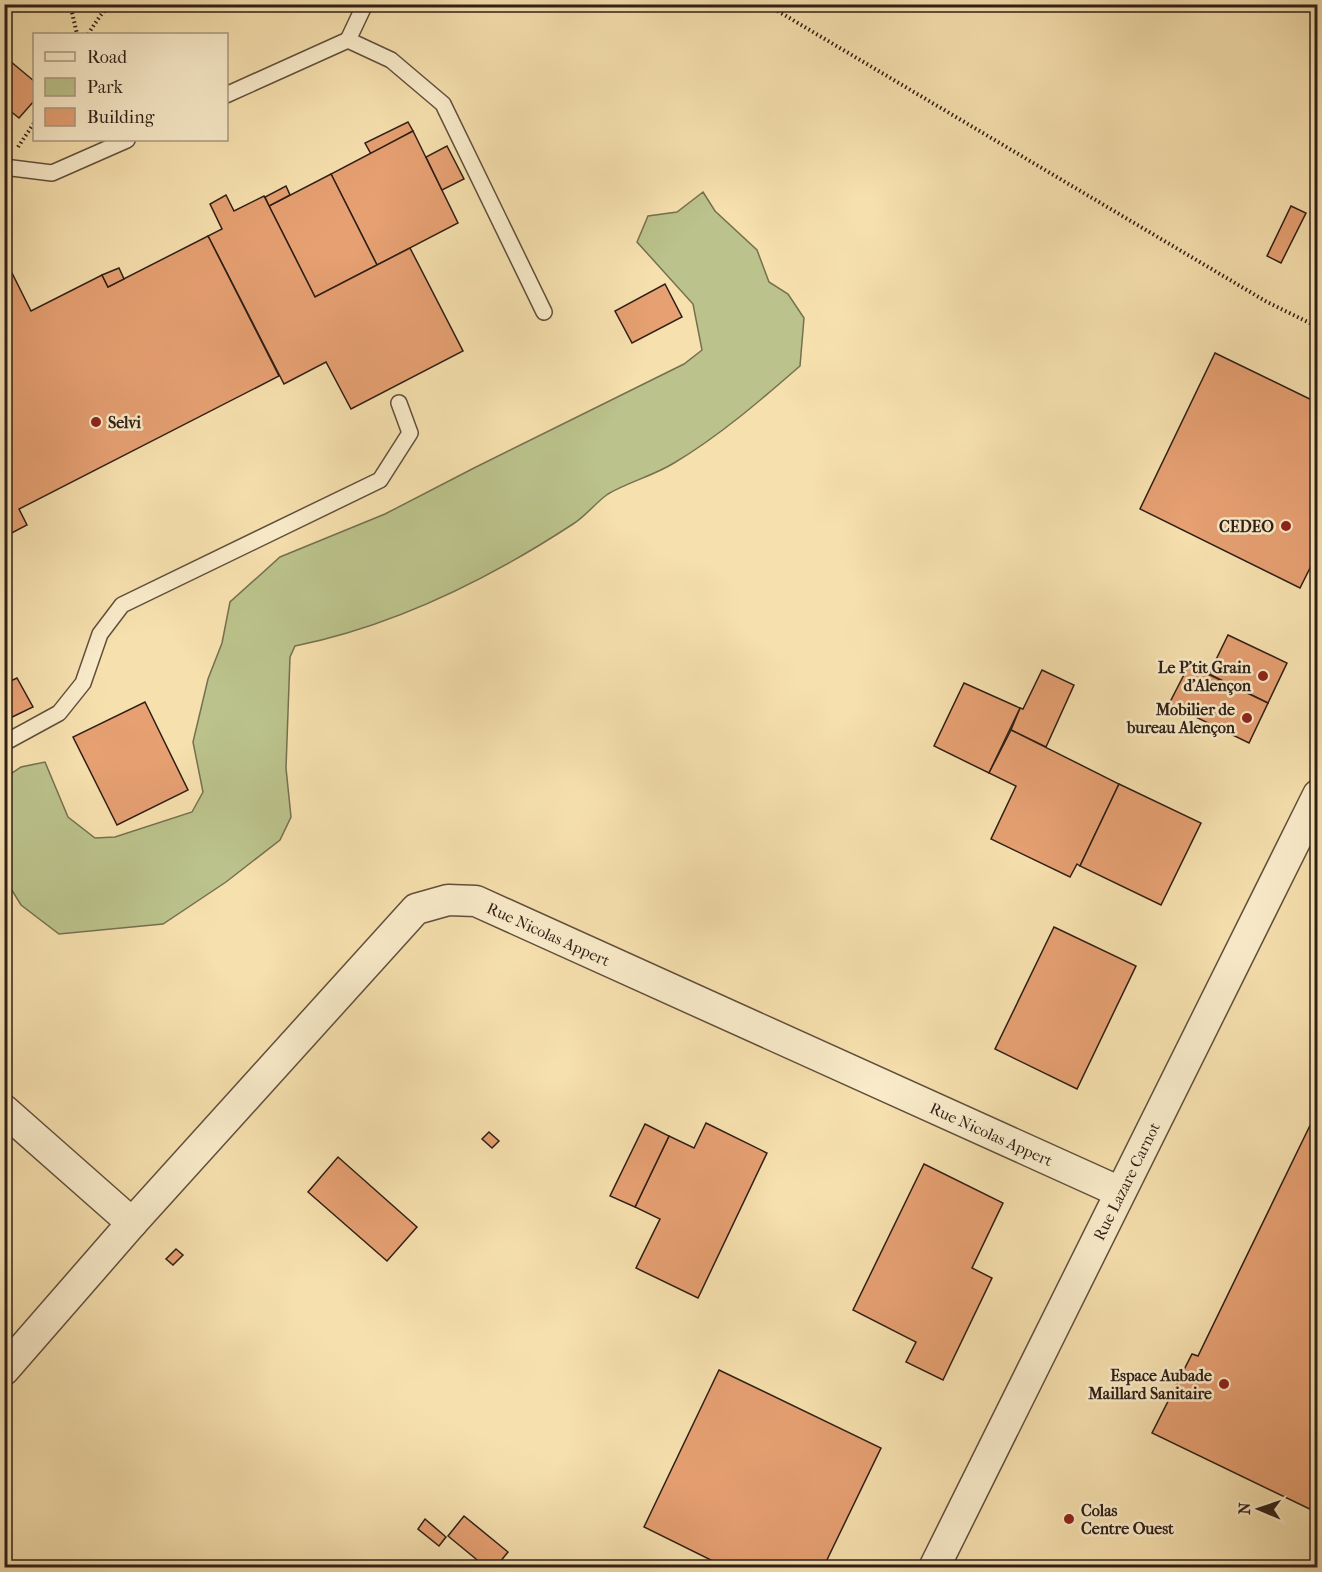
<svg xmlns="http://www.w3.org/2000/svg" width="1322" height="1572" font-family="'IM FELL French Canon',serif">
	<style>
		.green { fill: #bbc28b; stroke: #757050; stroke-width: 1.5 }
		.building { fill: #e6a072; stroke: #2f1f16; stroke-width: 1.5 }
		.lines { fill: none; stroke-linecap: round; stroke-linejoin: round }
		.lane-casing { stroke: #614f3c; stroke-width: 18 }
		.street-casing { stroke: #614f3c; stroke-width: 33 }
		.path { stroke: #2f1f16; stroke-width: 4; stroke-dasharray: 1.5 3; stroke-linecap: butt }
		.lane { stroke: #f9ebca; stroke-width: 15 }
		.street { stroke: #f9ebca; stroke-width: 30 }
		.poi-dot { fill: #8f2418; stroke: #f9ebca; stroke-width: 2 }
		.labels { text-anchor: middle; stroke-width: 5; stroke-linejoin: round; paint-order: stroke }
		.poi-label { font-size: 16px; font-weight: bold; fill: #2f1f16; stroke: #f9ebca; text-anchor: end }
		.street-label { font-size: 16px; fill: #2f1f16; stroke: #f9ebca }
	</style>
	<rect width="100%" height="100%" fill="#f6e0ae"/>
	<filter id="stains"><feTurbulence type="fractalNoise" baseFrequency=".00333" numOctaves="4"/><feColorMatrix values="0 0 0 0 .2 0 0 0 0 .09 0 0 0 0 .02 0 0 0 .5 -.17"/></filter>
	<radialGradient id="worn" r=".72"><stop offset=".6" stop-color="#630" stop-opacity="0"/><stop offset="1" stop-color="#630" stop-opacity=".3"/></radialGradient>
	<path class="green" d="M703,192L715,211L757,250L769,282L788,294L804,318L800,366C761,400 718,437 674,463C653,476 628,482 608,494C595,503 586,516 573,524C489,579 394,626 295,646L290,657L286,768L291,817L280,840L226,882L163,924L59,934L21,905L5,879V778L21,767L45,762L68,817L95,838L115,837L192,812L203,792L193,742L208,679L222,643L230,602L280,557L385,514L474,468L684,364L702,350L693,304L637,242L648,216L677,212Z"/>
	<g class="building">
		<polygon points="4,56 34,81 34,101 19,118 4,106"/>
		<polygon points="408,122 413,131 371,154 365,143"/>
		<polygon points="413,131 458,223 377,265 331,174"/>
		<polygon points="447,146 464,179 442,190 426,157"/>
		<polygon points="331,174 377,265 315,297 269,206"/>
		<polygon points="286,186 290,195 269,206 265,197"/>
		<polygon points="226,195 234,211 264,196 315,297 410,248 463,351 351,409 326,362 284,384 208,236 222,229 210,204"/>
		<polygon points="1291,206 1306,213 1281,263 1267,256"/>
		<polygon points="208,236 279,376 19,509 27,525 4,537 4,257 31,311 102,275 108,287"/>
		<polygon points="119,268 124,279 108,287 102,275"/>
		<polygon points="665,284 682,317 632,343 615,311"/>
		<polygon points="1215,353 1318,403 1318,552 1300,588 1140,509"/>
		<polygon points="1228,635 1287,663 1268,703 1209,674"/>
		<polygon points="1189,665 1268,703 1249,743 1169,704"/>
		<polygon points="1042,670 1074,685 1046,747 1011,730 1020,708 1023,709"/>
		<polygon points="17,678 33,707 4,721 4,684"/>
		<polygon points="964,683 1020,708 989,773 934,746"/>
		<polygon points="145,702 188,790 117,825 73,737"/>
		<polygon points="1011,730 1119,784 1080,866 1077,864 1070,877 991,839 1016,786 989,773"/>
		<polygon points="1119,784 1201,823 1161,905 1080,866"/>
		<polygon points="1054,927 1136,966 1077,1089 995,1049"/>
		<polygon points="1318,1109 1318,1513 1152,1433 1192,1354 1198,1356"/>
		<polygon points="706,1123 767,1153 698,1298 636,1268 660,1219 635,1207 669,1136 694,1148"/>
		<polygon points="645,1124 669,1136 635,1207 610,1196"/>
		<polygon points="489,1132 499,1141 492,1148 482,1139"/>
		<polygon points="338,1157 417,1227 387,1261 308,1192"/>
		<polygon points="924,1164 1003,1203 972,1268 992,1278 943,1380 906,1362 916,1342 853,1310"/>
		<polygon points="176,1249 183,1255 173,1265 166,1259"/>
		<polygon points="719,1370 881,1448 823,1568 727,1568 644,1527"/>
		<polygon points="464,1516 508,1552 495,1568 487,1568 448,1536"/>
		<polygon points="425,1519 446,1537 439,1546 418,1529"/>
	</g>
	<g class="lines">
		<g class="lane-casing">
			<g id="lane">
				<polyline points="348,40 365,4"/>
				<polyline points="226,95 348,40 391,60 443,104 544,312"/>
				<polyline points="4,167 52,173 127,140"/>
				<polyline points="4,743 59,713 83,683 100,634 122,605 380,480 410,433 399,403"/>
			</g>
		</g>
		<g class="street-casing">
			<g id="street">
				<path id="s1" d="M4,1110L132,1223L416,909L448,900L476,901L1120,1192"/>
				<polyline points="4,1370 132,1223"/>
				<path id="s2" d="M934,1568L1318,795"/>
			</g>
		</g>
		<g class="path">
			<polyline points="70,4 77,34"/>
			<polyline points="766,4 1267,302 1318,327"/>
			<polyline points="88,34 100,16 110,4"/>
			<polyline points="18,147 34,123"/>
		</g>
		<use href="#lane" class="lane"/>
		<use href="#street" class="street"/>
	</g>
	<g class="poi-dot">
		<circle cx="96" cy="422" r="6"/>
		<circle cx="1286" cy="526" r="6"/>
		<circle cx="1263" cy="676" r="6"/>
		<circle cx="1247" cy="718" r="6"/>
		<circle cx="1224" cy="1384" r="6"/>
		<circle cx="1069" cy="1519" r="6"/>
	</g>
	<g class="labels">
		<g class="poi-label">
			<text x="108" y="428" text-anchor="start">Selvi</text>
			<text x="1274" y="532">CEDEO</text>
			<text x="1251" y="673">Le P’tit Grain<tspan x="1251" dy="18">d’Alençon</tspan></text>
			<text x="1235" y="715">Mobilier de<tspan x="1235" dy="18">bureau Alençon</tspan></text>
			<text x="1212" y="1381">Espace Aubade<tspan x="1212" dy="18">Maillard Sanitaire</tspan></text>
			<text x="1081" y="1516" text-anchor="start">Colas<tspan x="1081" dy="18">Centre Ouest</tspan></text>
		</g>
		<g class="street-label">
			<text dy="6" stroke="none"><textPath href="#s1" startOffset="735">Rue Nicolas Appert</textPath></text>
			<text dy="6" stroke="none"><textPath href="#s1" startOffset="1221">Rue Nicolas Appert</textPath></text>
			<text dy="6" stroke="none"><textPath href="#s2" startOffset="432">Rue Lazare Carnot</textPath></text>
		</g>
	</g>
	<rect width="1322" height="1572" fill="none" stroke="#f6e0ae" stroke-width="24"/>
	<rect x="6" y="6" width="1310" height="1560" fill="none" stroke="#2f1f16" stroke-width="3"/>
	<rect x="12" y="12" width="1298" height="1548" fill="none" stroke="#2f1f16" stroke-width="1.5"/>
	<rect x="33" y="33" width="195" height="108" fill="#f9ebca" stroke="#a89982" stroke-width="1.5"/>
	<rect x="45" y="52" width="30" height="9" fill="#f9ebca" stroke="#a89982" stroke-width="1.5"/>
	<text x="87" y="63" font-size="18" fill="#2f1f16">Road</text>
	<rect x="45" y="78" width="30" height="18" fill="#bbc28b" stroke="#a89982" stroke-width="1.5"/>
	<text x="87" y="93" font-size="18" fill="#2f1f16">Park</text>
	<rect x="45" y="108" width="30" height="18" fill="#e6a072" stroke="#a89982" stroke-width="1.5"/>
	<text x="87" y="123" font-size="18" fill="#2f1f16">Building</text>
	<g transform="translate(1259 1509) rotate(272)" stroke="#f9ebca" stroke-width="4.5" paint-order="stroke">
	<path d="M0-4.5L10 22L0 15L-10 22Z" fill="#2f1f16"/>
	<text y="-9" font-size="16" font-weight="bold" text-anchor="middle" fill="#2f1f16">N</text>
	</g>
	<rect width="100%" height="100%" filter="url(#stains)"/>
	<rect width="100%" height="100%" fill="url(#worn)"/>
</svg>
